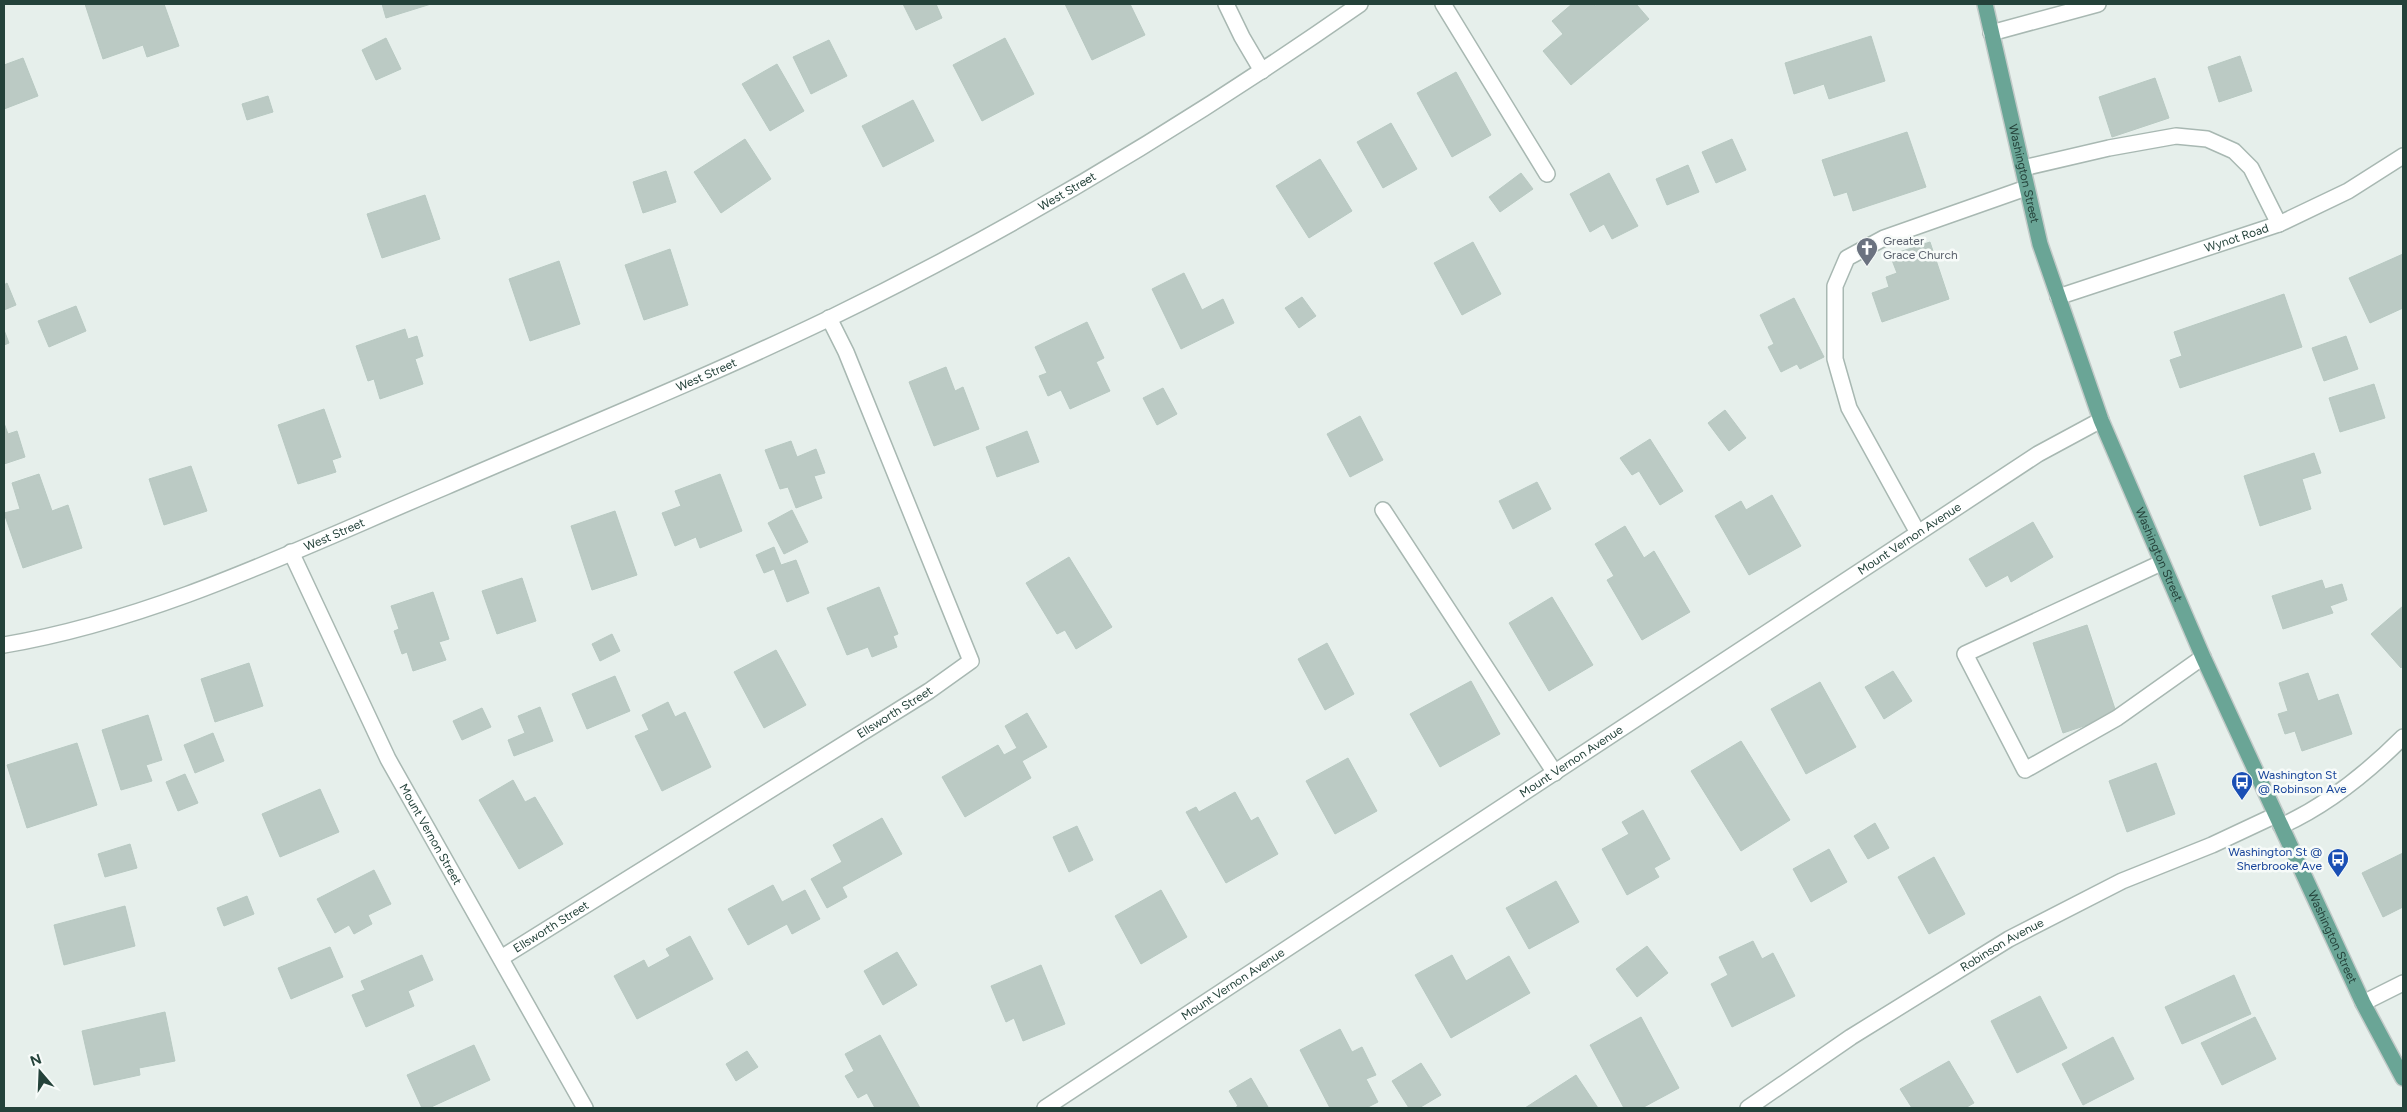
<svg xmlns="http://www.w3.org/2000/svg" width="2407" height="1112" font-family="Figtree,sans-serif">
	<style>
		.building { fill: #bbcac4; stroke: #b8c9c2 }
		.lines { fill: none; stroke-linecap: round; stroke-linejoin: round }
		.minor-casing { stroke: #a8b8b2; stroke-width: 18 }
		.major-casing { stroke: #c2cac8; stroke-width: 18 }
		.minor { stroke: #fff; stroke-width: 15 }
		.major { stroke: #6aa596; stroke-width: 15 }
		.labels { text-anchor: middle; stroke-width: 5; stroke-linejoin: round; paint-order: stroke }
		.street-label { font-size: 12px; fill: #24423a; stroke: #f7fbf9 }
		.worship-label { font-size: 12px; fill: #5b616d; stroke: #f7fbf9; text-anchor: start }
		.transit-label { font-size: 12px; fill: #164399; stroke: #f7fbf9; text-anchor: start }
	</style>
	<rect width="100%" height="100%" fill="#e6efeb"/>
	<g class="building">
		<polygon points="85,4 164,4 179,46 147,57 143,45 103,59"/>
		<polygon points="382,4 431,4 386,18"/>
		<polygon points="903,4 936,4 942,18 916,30"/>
		<polygon points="1065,4 1130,4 1145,35 1092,60"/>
		<polygon points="1572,4 1593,4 1595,6 1598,4 1636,4 1649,19 1571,85 1543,51 1563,34 1552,21"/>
		<polygon points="1871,36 1885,81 1829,99 1824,84 1794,94 1785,63"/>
		<polygon points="386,38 401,69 376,80 362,50"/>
		<polygon points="1005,38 1034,94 982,121 953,65"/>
		<polygon points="829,40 847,76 811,94 793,57"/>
		<polygon points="2240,56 2252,91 2219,102 2208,67"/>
		<polygon points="23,58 38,96 4,109 4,65"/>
		<polygon points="777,64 804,111 770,131 742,84"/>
		<polygon points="1456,72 1491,135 1452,157 1417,93"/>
		<polygon points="2155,78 2169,118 2112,137 2099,97"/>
		<polygon points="268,96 273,112 247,120 242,104"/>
		<polygon points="913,100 934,141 883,167 862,126"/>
		<polygon points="1391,123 1417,169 1383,188 1357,142"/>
		<polygon points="1907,132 1926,187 1853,211 1847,192 1834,196 1822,160"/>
		<polygon points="745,139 771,179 721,213 694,172"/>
		<polygon points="1732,139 1746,170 1716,183 1702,152"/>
		<polygon points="1320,159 1352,211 1309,238 1276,186"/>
		<polygon points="1688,165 1699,192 1667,205 1656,179"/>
		<polygon points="666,171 676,202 643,213 633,182"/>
		<polygon points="1521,173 1533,189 1500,212 1489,197"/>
		<polygon points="1609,173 1638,226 1612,239 1604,224 1590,232 1570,194"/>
		<polygon points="425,195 440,239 382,258 367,214"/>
		<polygon points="1473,242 1501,294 1462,315 1434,263"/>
		<polygon points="1930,242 1949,299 1882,322 1872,293 1889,287 1886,277 1897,273 1890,255"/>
		<polygon points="670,249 688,305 644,320 625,265"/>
		<polygon points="2403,254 2403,308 2370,323 2349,278"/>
		<polygon points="559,261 580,324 530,341 509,279"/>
		<polygon points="1184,273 1202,310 1223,299 1234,323 1181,349 1152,289"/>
		<polygon points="7,283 16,305 4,310 4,285"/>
		<polygon points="2284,294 2302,347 2180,388 2170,360 2182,356 2174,332"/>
		<polygon points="1302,297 1316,316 1299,328 1285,308"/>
		<polygon points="1794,298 1824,357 1800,369 1797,364 1781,372 1768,347 1774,344 1760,315"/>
		<polygon points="76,306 86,331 49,347 38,321"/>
		<polygon points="1087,322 1104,358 1096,362 1110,391 1070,409 1061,390 1048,396 1039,376 1047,373 1035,347"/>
		<polygon points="405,329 408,339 417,336 423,356 415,359 423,384 380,399 374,379 368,381 356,346"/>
		<polygon points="4,330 9,343 4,345"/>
		<polygon points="2346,336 2358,369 2324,381 2312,348"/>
		<polygon points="946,367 955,391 963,387 979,429 934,446 909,382"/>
		<polygon points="2374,384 2385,418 2340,432 2329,398"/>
		<polygon points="1163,388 1177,414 1157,425 1143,398"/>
		<polygon points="324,409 341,457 332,460 336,472 298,484 278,425"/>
		<polygon points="1725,410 1746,438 1729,451 1708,423"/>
		<polygon points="1360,416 1383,460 1350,477 1327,434"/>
		<polygon points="4,423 8,434 17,431 25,457 4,464"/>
		<polygon points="1027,431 1039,462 997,477 986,447"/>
		<polygon points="1650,439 1683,491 1660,505 1639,471 1632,475 1620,458"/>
		<polygon points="791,441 797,457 816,449 825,473 814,476 822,498 796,508 788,487 780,489 765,450"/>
		<polygon points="2314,453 2321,473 2302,479 2311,509 2260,526 2244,476"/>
		<polygon points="191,466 207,511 164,525 149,479"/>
		<polygon points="39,474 52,511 68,505 82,548 23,568 4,513 20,509 12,483"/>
		<polygon points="720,474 742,531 700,548 696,537 675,546 662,513 681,506 675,491"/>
		<polygon points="1537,482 1551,509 1513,529 1499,501"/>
		<polygon points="1772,495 1801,546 1749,575 1715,516 1741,501 1746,510"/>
		<polygon points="792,510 808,542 784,554 768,523"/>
		<polygon points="615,511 637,575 592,590 571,526"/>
		<polygon points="2033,522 2053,557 2011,582 2008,575 1986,587 1969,559"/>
		<polygon points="1625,526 1644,558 1654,551 1690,612 1642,640 1607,580 1614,576 1595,544"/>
		<polygon points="774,547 781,565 796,560 809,593 787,602 774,569 764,573 756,555"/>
		<polygon points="1069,557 1112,627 1076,649 1065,630 1057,634 1026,583"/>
		<polygon points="522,578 536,621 497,634 482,591"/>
		<polygon points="2322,580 2325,589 2342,584 2347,600 2330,606 2333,613 2283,629 2272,596"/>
		<polygon points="879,587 898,634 893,636 897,647 872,657 868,647 847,655 827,608"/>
		<polygon points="433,592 449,639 439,642 446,660 413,671 407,652 402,654 394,631 399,629 391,606"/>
		<polygon points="1552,597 1593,665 1549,691 1509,623"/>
		<polygon points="2403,606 2403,665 2401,668 2371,634"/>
		<polygon points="2087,625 2117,715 2063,733 2033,643"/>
		<polygon points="612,634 620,651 600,661 592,644"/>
		<polygon points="1327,643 1354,694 1325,710 1298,659"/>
		<polygon points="776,650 806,705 764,728 734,672"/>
		<polygon points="249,663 263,706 215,722 201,679"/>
		<polygon points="1893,671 1912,701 1884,719 1865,687"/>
		<polygon points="2308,673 2318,701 2338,694 2352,734 2302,751 2295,731 2285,734 2278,714 2288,711 2279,683"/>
		<polygon points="615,676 630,711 587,729 572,694"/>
		<polygon points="1471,681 1500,734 1440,767 1410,714"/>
		<polygon points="1820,682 1856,747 1806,774 1771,709"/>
		<polygon points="668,702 675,717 685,712 711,767 662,791 635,736 649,730 642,715"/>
		<polygon points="540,707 553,741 514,756 508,740 525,733 518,716"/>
		<polygon points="482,708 491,727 462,740 453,721"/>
		<polygon points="1027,713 1047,747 1022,761 1031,778 965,817 942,777 998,745 1004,755 1017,748 1005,726"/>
		<polygon points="148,715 162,760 146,765 152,781 121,790 102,730"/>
		<polygon points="213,733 224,761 195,773 184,745"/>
		<polygon points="1741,741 1790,820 1741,851 1691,771"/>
		<polygon points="77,743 97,805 27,828 7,765"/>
		<polygon points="1348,758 1377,811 1335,834 1306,781"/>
		<polygon points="2156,763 2175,814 2127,832 2109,781"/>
		<polygon points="185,774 198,803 178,811 166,782"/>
		<polygon points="513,780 525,802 535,797 563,844 519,869 479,800"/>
		<polygon points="320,789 339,832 280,857 262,814"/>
		<polygon points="1235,792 1251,821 1258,817 1278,854 1226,883 1186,812 1196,807 1199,812"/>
		<polygon points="1643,810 1670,859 1654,868 1659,877 1627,895 1602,849 1629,834 1622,822"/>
		<polygon points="882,818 902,854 842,887 847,897 827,908 811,879 842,862 833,845"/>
		<polygon points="1875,823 1889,848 1868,859 1854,836"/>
		<polygon points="1077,826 1093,860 1069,872 1053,837"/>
		<polygon points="130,844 137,868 105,877 98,854"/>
		<polygon points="1829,849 1847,882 1811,902 1793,869"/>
		<polygon points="2403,853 2403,907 2383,917 2362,873"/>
		<polygon points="1934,857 1965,914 1929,934 1898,877"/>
		<polygon points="374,870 391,904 368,915 372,924 354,934 349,925 335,933 317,899"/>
		<polygon points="1556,881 1579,922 1529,949 1506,908"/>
		<polygon points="773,885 782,902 805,890 820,919 792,934 787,924 748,945 728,909"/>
		<polygon points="1161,890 1187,937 1141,964 1115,916"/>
		<polygon points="247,896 254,914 224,926 217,908"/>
		<polygon points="125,906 135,946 64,965 54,925"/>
		<polygon points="690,936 713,979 637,1019 614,976 644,960 648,968 670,956 666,949"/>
		<polygon points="1753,941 1762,959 1773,953 1795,996 1732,1027 1711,984 1728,975 1719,957"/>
		<polygon points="1647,946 1668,973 1637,997 1616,969"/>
		<polygon points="330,947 343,977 291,999 278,968"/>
		<polygon points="897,952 917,985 883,1005 864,971"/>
		<polygon points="422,955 433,980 408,991 414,1006 366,1027 352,995 365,990 361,981"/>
		<polygon points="1452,955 1466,981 1509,956 1530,993 1451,1038 1415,975"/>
		<polygon points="1041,965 1065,1024 1023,1041 1014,1018 1006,1022 991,986"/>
		<polygon points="2234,975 2251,1014 2182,1044 2165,1007"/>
		<polygon points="2040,996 2067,1048 2017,1073 1991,1021"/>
		<polygon points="165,1012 175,1061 139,1068 140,1075 94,1085 82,1031"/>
		<polygon points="1641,1017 1679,1088 1642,1108 1624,1108 1590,1045"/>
		<polygon points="2255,1017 2276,1059 2222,1085 2201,1043"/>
		<polygon points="1340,1029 1352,1052 1362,1047 1376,1075 1366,1079 1378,1102 1366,1108 1330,1108 1300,1050"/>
		<polygon points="880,1035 920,1108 875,1108 867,1093 858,1098 845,1076 854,1071 845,1054"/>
		<polygon points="2113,1037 2134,1079 2083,1105 2062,1064"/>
		<polygon points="474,1045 490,1080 429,1108 422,1108 407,1075"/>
		<polygon points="747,1051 758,1067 736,1081 726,1064"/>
		<polygon points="1949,1061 1974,1103 1965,1108 1912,1108 1900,1089"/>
		<polygon points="1421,1063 1441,1095 1419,1108 1409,1108 1392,1081"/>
		<polygon points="1576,1075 1598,1108 1525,1108"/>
		<polygon points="1251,1078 1268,1107 1235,1108 1238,1106 1229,1091"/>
	</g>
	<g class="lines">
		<g class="minor-casing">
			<g id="minor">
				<polyline points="1226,4 1242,37 1262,71"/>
				<polyline points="1443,4 1547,174"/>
				<polyline points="1991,33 2098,4"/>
				<polyline points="2023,168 2109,148 2176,136 2207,139 2234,151 2251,168 2279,224"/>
				<path id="s1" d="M2058,297L2279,224L2348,191L2403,156"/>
				<polyline points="1383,510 1555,773"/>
				<polyline points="1918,533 1849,408 1835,359 1835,286 1847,258 1884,238 2026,188"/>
				<path id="s2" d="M291,552L388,759L585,1108"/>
				<polyline points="2161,563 1965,654 2025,770 2117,718 2203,657"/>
				<path id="s3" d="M4,645C158,619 302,547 445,487C572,432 701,380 826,320C1012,230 1191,122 1360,4"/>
				<path d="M2281,826C2328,805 2367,773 2403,737"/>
				<path id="s4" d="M501,958L929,691L971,661L846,352L829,318"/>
				<polyline points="2363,1003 2403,983"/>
				<path id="s5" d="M1045,1108L2038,454L2101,420"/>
				<path id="s6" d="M1748,1108L1851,1037L2009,939L2122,881L2212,845L2276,815"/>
			</g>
		</g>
		<g class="major-casing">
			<g id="major">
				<path id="s7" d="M1985,4L2040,244L2101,420L2203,657L2363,1003L2403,1078"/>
			</g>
		</g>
		<use href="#minor" class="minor"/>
		<use href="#major" class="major"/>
	</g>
	<defs>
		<g id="church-pin" transform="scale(1.125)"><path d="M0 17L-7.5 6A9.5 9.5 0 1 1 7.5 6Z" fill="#6b7280" stroke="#f7fbf9"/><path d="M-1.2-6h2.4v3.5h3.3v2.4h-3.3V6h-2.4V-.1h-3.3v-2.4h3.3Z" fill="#fff"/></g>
		<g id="bus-pin" transform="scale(1.125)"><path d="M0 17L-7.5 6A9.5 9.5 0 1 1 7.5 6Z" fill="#1a4fb4" stroke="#f7fbf9"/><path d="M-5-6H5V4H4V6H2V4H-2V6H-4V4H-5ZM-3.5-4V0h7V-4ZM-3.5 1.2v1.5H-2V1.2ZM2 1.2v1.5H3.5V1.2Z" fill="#fff"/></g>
	</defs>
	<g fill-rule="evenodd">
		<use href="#church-pin" x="1867" y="248"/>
		<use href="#bus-pin" x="2242" y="782"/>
		<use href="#bus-pin" x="2338" y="859"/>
	</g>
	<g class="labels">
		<g class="street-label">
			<text dy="4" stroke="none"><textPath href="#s7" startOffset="174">Washington Street</textPath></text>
			<text dy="4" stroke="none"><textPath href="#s3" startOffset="1159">West Street</textPath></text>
			<text dy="4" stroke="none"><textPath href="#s1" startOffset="188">Wynot Road</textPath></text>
			<text dy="4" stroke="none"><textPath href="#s3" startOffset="754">West Street</textPath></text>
			<text dy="4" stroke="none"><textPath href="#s3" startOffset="349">West Street</textPath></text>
			<text dy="4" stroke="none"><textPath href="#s5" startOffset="1035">Mount Vernon Avenue</textPath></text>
			<text dy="4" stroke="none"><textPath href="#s7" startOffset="579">Washington Street</textPath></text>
			<text dy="4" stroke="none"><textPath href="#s4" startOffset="464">Ellsworth Street</textPath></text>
			<text dy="4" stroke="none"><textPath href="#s5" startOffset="630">Mount Vernon Avenue</textPath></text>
			<text dy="4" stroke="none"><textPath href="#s2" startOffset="315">Mount Vernon Street</textPath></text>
			<text dy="4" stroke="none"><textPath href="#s4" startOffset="59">Ellsworth Street</textPath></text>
			<text dy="4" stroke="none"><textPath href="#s7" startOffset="999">Washington Street</textPath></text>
			<text dy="4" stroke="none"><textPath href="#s6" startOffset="302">Robinson Avenue</textPath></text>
			<text dy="4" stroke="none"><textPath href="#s5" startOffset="225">Mount Vernon Avenue</textPath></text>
		</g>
		<g class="worship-label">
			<text x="1883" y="245">Greater<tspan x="1883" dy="14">Grace Church</tspan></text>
		</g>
		<g class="transit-label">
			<text x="2258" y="779">Washington St<tspan x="2258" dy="14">@ Robinson Ave</tspan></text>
			<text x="2322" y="856" text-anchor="end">Washington St @<tspan x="2322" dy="14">Sherbrooke Ave</tspan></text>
		</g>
	</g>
	<rect width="2407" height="1112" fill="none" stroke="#24423a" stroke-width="10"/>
	<g transform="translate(40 1072) rotate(341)" stroke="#f7fbf9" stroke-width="4" paint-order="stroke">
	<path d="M0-4L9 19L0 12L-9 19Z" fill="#24423a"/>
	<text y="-8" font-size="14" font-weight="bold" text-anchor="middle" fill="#24423a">N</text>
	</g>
</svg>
